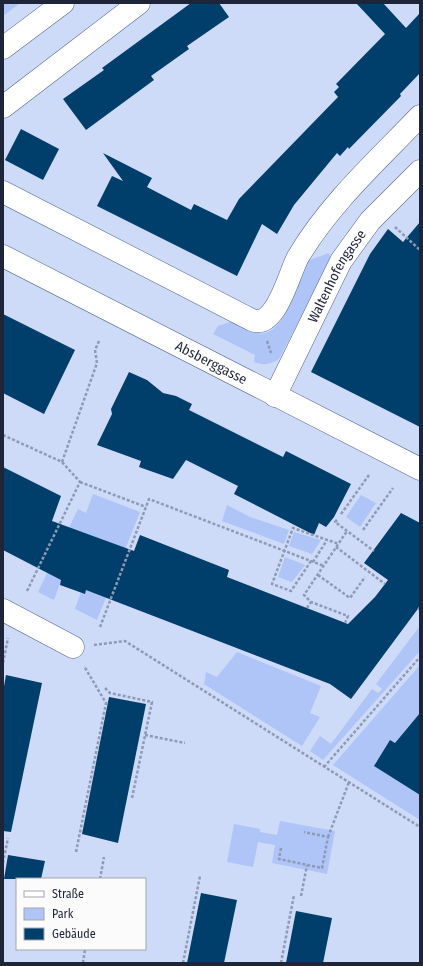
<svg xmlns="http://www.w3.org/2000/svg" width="423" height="966" font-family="'Fira Sans Condensed',sans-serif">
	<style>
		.green { fill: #afc4f7 }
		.building { fill: #003f6b }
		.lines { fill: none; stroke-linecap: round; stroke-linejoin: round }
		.minor-casing { stroke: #556792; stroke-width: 23 }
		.path { stroke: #8f9ab4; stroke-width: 2.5; stroke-dasharray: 3 2; stroke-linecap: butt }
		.minor { stroke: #fff; stroke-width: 22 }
		.labels { text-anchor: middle; stroke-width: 4; stroke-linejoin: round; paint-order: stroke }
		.street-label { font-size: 14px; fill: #1e2538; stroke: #fbfbfb }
	</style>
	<rect width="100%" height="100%" fill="#cddaf8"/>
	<g class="green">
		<polygon points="6,3 20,3 3,16 3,5"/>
		<path d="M329,253L331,259L279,359C270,364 264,366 254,362L255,355L213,334L218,326L236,320C279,361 291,298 302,266L307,261Z"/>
		<polygon points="93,494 140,512 97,620 75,609 81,592 85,593 104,540 79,531 54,600 38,592 78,509 86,513"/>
		<polygon points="361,495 376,503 360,527 346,517"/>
		<polygon points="227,505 250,517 289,530 284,544 222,521"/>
		<polygon points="294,532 321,540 312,554 289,546"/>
		<polygon points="285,557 305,565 292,582 278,577"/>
		<polygon points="420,626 420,651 323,760 310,751 320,736 331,744 372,689 378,693 382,689 376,684"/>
		<polygon points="237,652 321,686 310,713 320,717 302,746 204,684 206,672 217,677"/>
		<polygon points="420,665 420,716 416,721 414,720 395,743 390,740 374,766 420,795 420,820 333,765"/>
		<polygon points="280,821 335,831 327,874 272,863 275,845 258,842 253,867 227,862 234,824 260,829 260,832 277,835"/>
	</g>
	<g class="building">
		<polygon points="191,3 219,3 229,17 187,46 189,49 151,76 154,80 86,130 63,99 104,70 102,68"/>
		<polygon points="356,3 383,3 406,28 420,13 420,73 400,94 401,96 349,149 348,147 340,156 337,153 294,205 277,234 262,224 237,276 97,206 112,176 123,181 103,153 152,178 147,187 191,210 194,204 227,220 239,199 338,97 334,92 339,87 336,84 385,34"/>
		<polygon points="21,129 59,149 43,180 5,160"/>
		<polygon points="420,222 420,427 311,372 370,254 388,229 403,242"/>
		<polygon points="3,314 75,350 44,414 3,393"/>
		<polygon points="129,372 147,380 163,393 176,396 192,404 189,410 283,457 286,451 351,484 334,517 326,527 319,523 314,535 234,494 238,486 186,460 173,479 139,467 141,461 97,445 112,414 111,409"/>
		<polygon points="3,467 61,496 52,521 134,551 140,535 229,570 227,577 348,624 375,597 388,580 364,563 401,513 420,523 420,606 351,699 330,684 86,590 85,594 60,585 61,580 3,550"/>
		<polygon points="6,675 42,683 11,832 3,831 3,692"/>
		<polygon points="109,697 146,704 118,843 82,834"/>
		<polygon points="420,713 420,795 374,766 390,740 395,743"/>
		<polygon points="8,855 45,861 41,879 4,879"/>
		<polygon points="201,893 237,900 224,963 187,963"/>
		<polygon points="296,911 332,918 323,963 286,963"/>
	</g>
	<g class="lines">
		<g class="minor-casing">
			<g id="minor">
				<polyline points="3,48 63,3"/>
				<polyline points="3,107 139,3"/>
				<path d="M3,192L252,320C276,330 289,273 298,257C330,203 377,161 420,116"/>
				<path id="s1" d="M3,256L420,469"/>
				<path id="s2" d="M275,396L341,261L370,221L420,171"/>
				<polyline points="3,610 73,647"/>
			</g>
		</g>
		<g class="path">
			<polyline points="395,227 420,250"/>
			<polyline points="267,341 271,353"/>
			<polyline points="3,435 62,462 97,363 95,350 99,341"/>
			<polyline points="80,482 146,507"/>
			<polyline points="341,514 369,475"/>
			<polyline points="337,520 335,522 374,551"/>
			<polyline points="363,530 393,488"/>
			<polyline points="336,547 385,584"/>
			<polyline points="311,561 291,591 272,584 293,528 339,544"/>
			<polyline points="313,562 327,540"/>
			<polyline points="318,575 350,598 365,577"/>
			<polyline points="27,591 80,482 62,462"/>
			<polyline points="307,608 311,602"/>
			<polyline points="418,608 420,610"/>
			<polyline points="345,623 348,616 311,602 304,595 347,531"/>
			<polyline points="100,627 149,499 324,566"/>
			<polyline points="94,645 125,641 420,827"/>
			<polyline points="3,663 8,638"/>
			<polyline points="105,688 110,693 152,702 132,798"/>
			<polyline points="145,735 185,743"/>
			<polyline points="324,767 420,657"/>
			<polyline points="328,837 349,782"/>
			<polyline points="281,848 279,859 322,868 328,837 304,832"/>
			<polyline points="76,852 106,703 84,666"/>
			<polyline points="3,863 8,838"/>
			<polyline points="100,879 104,857"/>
			<polyline points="301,896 307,865"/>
			<polyline points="83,963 85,949"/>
			<polyline points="183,963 200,876"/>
			<polyline points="281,963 294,895"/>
		</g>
		<use href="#minor" class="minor"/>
	</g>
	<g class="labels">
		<g class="street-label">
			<text dy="5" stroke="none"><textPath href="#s2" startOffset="135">Waltenhofengasse</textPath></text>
			<text dy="5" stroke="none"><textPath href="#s1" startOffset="234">Absberggasse</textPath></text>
		</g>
	</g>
	<rect width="423" height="966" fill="none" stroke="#1e2538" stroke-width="8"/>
	<rect x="16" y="878" width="130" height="72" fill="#fbfbfb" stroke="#a3a5ad"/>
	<rect x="24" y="891" width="20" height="6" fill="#ffffff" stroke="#a3a5ad"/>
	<text x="52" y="898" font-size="12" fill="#1e2538">Straße</text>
	<rect x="24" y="908" width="20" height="12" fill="#afc4f7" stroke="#a3a5ad"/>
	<text x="52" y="918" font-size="12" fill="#1e2538">Park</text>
	<rect x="24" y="928" width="20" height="12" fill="#003f6b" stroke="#a3a5ad"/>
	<text x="52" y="938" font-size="12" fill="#1e2538">Gebäude</text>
</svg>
